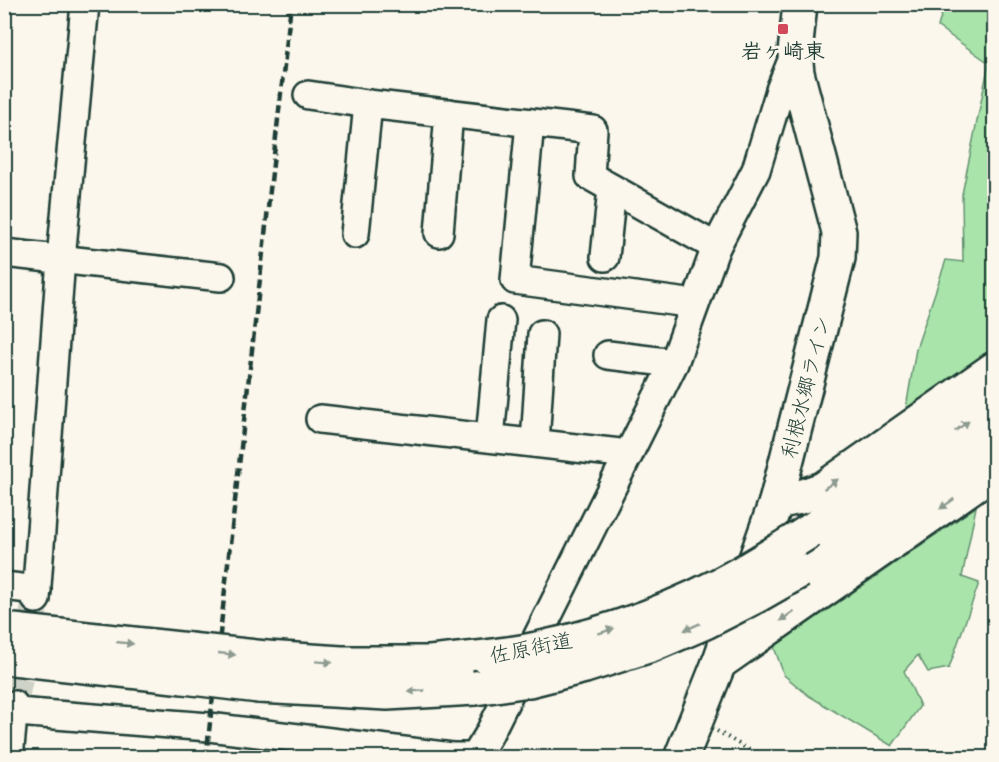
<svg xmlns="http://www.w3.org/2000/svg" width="999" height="762" font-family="'Indie Flower','Klee One',sans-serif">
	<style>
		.green { fill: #a9e5ab; stroke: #649170; stroke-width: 1.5 }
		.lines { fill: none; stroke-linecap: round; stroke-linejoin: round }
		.minor-tunnel { stroke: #cfd2c7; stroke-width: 27; stroke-dasharray: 27 14; stroke-linecap: butt }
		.minor-casing { stroke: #1f3d34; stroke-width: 32 }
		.highway-casing { stroke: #1f3d34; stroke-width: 38 }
		.path { stroke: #1f3d34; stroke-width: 4; stroke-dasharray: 1.5 4.5; stroke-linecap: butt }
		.minor { stroke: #fbf7ec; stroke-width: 27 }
		.highway { stroke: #fbf7ec; stroke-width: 33 }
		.rail { stroke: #1f3d34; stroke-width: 4.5; stroke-dasharray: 9 4.5; stroke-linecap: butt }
		.highway-bridge-casing { stroke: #1f3d34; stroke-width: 38; stroke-linecap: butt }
		.highway-bridge { stroke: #fbf7ec; stroke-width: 33 }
		.oneway { fill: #8d9a90 }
		.poi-dot { fill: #d1495b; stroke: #fbf7ec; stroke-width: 2 }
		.labels { text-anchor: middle; stroke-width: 6; stroke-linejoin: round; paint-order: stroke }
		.poi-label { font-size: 21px; font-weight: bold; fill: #1f3d34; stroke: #fbf7ec }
		.street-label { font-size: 21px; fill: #1f3d34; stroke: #fbf7ec }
	</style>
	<rect width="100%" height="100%" fill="#fbf7ec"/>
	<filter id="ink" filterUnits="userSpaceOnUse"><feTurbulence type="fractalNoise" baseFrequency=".0167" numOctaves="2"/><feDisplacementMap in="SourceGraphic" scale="12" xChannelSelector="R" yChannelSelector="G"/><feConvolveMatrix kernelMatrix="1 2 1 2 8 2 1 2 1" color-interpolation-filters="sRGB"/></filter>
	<g filter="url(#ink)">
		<g class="green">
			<polygon points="944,5 994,5 994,352 955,384 906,408 916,349 946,260 963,262 962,194 989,63 938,27"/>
			<polygon points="976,507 962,577 979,583 949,668 928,672 918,655 904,671 920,706 892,746 809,696 784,675 774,647"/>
		</g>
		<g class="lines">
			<polyline class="minor-tunnel" points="14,705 36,599"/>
			<g class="minor-casing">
				<g id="minor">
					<polyline points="308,95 368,104"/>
					<polyline points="530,123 515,280 695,304"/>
					<polyline points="439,233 449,113"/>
					<polyline points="355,234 368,104 593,130 590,176 716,247"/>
					<polyline points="4,253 221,277"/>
					<polyline points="605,257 612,189"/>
					<polyline points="608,355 674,363"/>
					<polyline points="320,419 629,454"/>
					<polyline points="490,438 501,320"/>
					<polyline points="535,443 542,334"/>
					<polyline points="4,586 37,590"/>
					<polyline points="36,599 61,259 85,4"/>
					<polyline points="4,711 209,727 452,757 475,757 488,736 674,363 716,247 756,170 780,90 795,53"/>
					<polyline points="9,758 14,705"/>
				</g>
			</g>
			<g class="highway-casing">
				<g id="highway">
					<polyline points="776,502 800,497 823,489 994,369"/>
					<polyline points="810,531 994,404"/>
					<polyline points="800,571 994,437"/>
					<polyline points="4,630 189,650"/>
					<polyline points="4,657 184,677"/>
					<polyline points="266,658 341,663 430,663 487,657"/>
					<polyline points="719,663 994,471"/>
					<polyline points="259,686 387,693 475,688"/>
					<polyline points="681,758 719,663 776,502 838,258 839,232 797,73 795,53 800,4"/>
				</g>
			</g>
			<polyline class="path" points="717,731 763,758"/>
			<use href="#minor" class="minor"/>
			<use href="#highway" class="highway"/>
			<polyline class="rail" points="206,758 291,4"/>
			<g class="highway-bridge-casing">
				<g id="highway-bridge">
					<polyline points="189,650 266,658"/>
					<path d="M487,657C504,654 521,653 537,649C608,634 680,608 743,572C766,559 788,545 810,531"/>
					<polyline points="184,677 259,686"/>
					<polyline points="475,688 529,680 585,666 651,645 705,622 758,595 800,571"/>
				</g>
			</g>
			<use href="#highway-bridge" class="highway-bridge"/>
		</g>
		<defs><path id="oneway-solid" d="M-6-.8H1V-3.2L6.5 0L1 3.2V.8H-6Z" transform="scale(1.5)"/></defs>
		<g class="oneway">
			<use href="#oneway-solid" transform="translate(962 426) rotate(-35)"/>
			<use href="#oneway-solid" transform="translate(831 484) rotate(-34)"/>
			<use href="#oneway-solid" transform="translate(947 504) rotate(145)"/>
			<use href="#oneway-solid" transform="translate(787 616) rotate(145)"/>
			<use href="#oneway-solid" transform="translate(692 627) rotate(156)"/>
			<use href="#oneway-solid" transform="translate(606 631) rotate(-18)"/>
			<use href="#oneway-solid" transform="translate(125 643) rotate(6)"/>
			<use href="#oneway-solid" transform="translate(227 654) rotate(6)"/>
			<use href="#oneway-solid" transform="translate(324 662) rotate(4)"/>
			<use href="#oneway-solid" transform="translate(416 691) rotate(177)"/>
		</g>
	</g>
	<rect class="poi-dot" x="777" y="23" width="12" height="12" rx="3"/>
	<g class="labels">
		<g class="poi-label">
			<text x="783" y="58">岩ヶ崎東</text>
		</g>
		<g class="street-label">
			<text transform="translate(806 387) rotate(-76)" y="7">利根水郷ライン</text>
			<text transform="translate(531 648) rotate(-11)" y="7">佐原街道</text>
		</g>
	</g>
	<rect width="999" height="762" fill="none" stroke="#fbf7ec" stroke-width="24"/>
	<rect x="12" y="12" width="975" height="738" fill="none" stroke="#1f3d34" stroke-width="2" filter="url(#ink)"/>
</svg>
